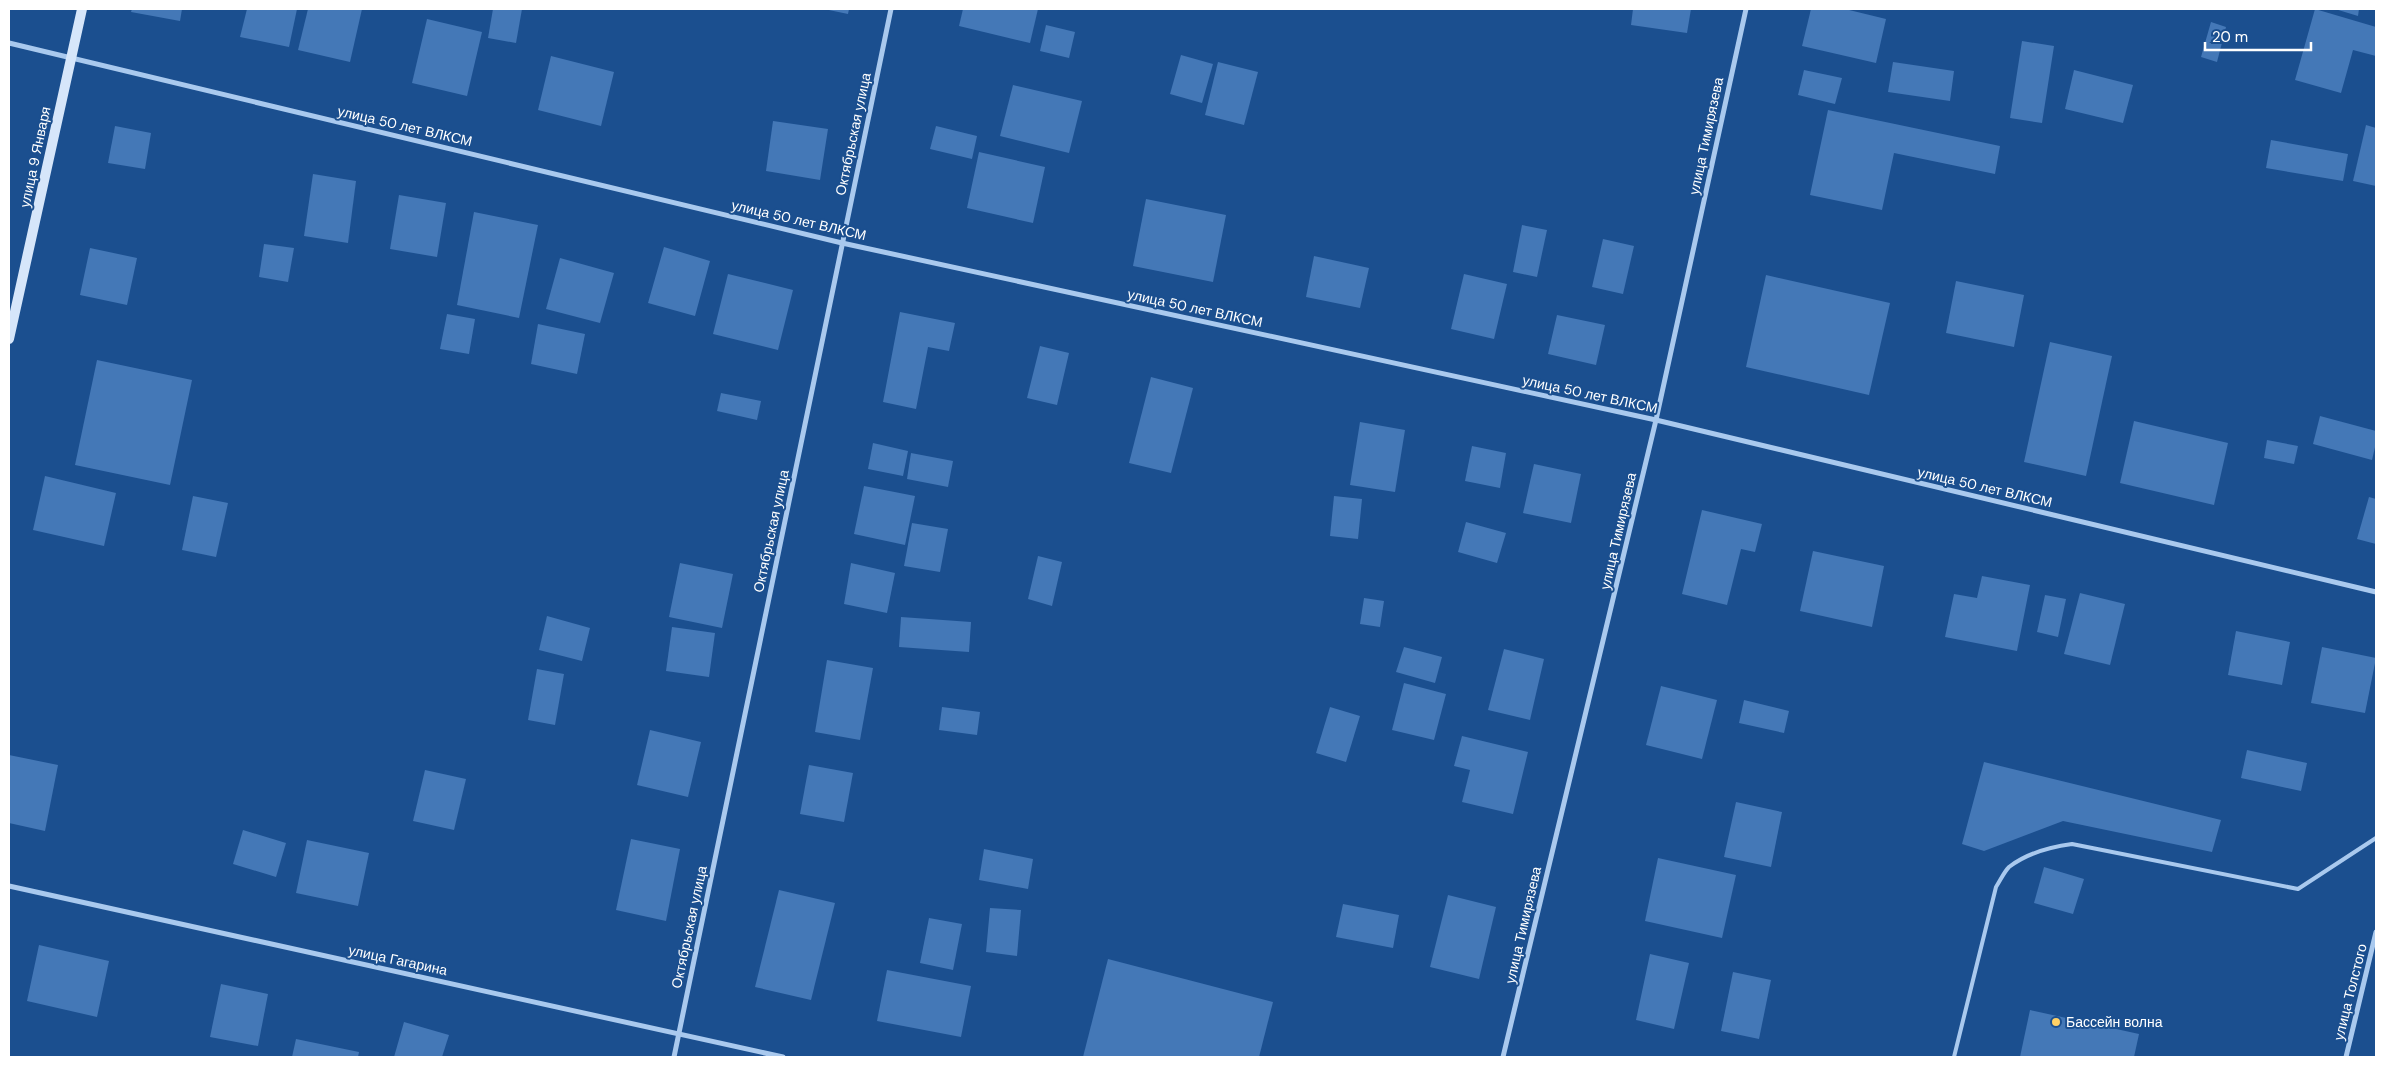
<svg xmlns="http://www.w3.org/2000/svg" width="2385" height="1066" font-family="'DM Sans',sans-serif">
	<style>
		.building { fill: #4478b7 }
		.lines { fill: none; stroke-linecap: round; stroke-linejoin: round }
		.lane { stroke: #a9c9ee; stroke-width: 4 }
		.street { stroke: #a9c9ee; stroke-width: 5 }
		.secondary { stroke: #d6e6fa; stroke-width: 10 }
		.poi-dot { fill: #ffd166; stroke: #1b4f8f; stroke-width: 2 }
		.labels { text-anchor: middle; stroke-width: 4; stroke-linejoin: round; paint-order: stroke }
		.street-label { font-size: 14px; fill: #fff; stroke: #1b4f8f }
		.poi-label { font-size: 14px; fill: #fff; stroke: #1b4f8f; text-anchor: start }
	</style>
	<rect width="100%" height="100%" fill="#1b4f8f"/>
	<g class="building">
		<polygon points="132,9 182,9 180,21 131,12"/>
		<polygon points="247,9 297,9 289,47 240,37"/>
		<polygon points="308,9 362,9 350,62 298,50"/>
		<polygon points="493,9 522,9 516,43 488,38"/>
		<polygon points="824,9 849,9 848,14"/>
		<polygon points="963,9 1038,9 1030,43 959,26"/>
		<polygon points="1633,9 1691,9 1687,33 1631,25"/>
		<polygon points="1811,9 1845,9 1886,19 1876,63 1802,46"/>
		<polygon points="2315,9 2376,27 2376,56 2353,50 2341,93 2295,80"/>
		<polygon points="2335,9 2359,9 2358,16"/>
		<polygon points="427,19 482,32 467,96 412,83"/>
		<polygon points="2211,22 2226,27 2217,62 2201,57"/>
		<polygon points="1046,25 1075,32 1069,58 1040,51"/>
		<polygon points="2022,41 2054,46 2042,123 2010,118"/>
		<polygon points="1181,55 1213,64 1202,103 1170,94"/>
		<polygon points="551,56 614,72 601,126 538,110"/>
		<polygon points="1218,62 1258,72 1244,125 1205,115"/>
		<polygon points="1893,62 1954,71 1950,101 1888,92"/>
		<polygon points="1804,70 1842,78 1835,104 1798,95"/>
		<polygon points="2074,70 2133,85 2123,123 2065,109"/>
		<polygon points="1013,85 1082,101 1069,153 1000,136"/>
		<polygon points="1828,110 2000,146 1995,174 1894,153 1882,210 1810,195"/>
		<polygon points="773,121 828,129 820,180 766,171"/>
		<polygon points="2366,125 2376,128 2376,186 2353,181"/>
		<polygon points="115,126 151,133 145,169 108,163"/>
		<polygon points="936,126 977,136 972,159 930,149"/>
		<polygon points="2271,140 2348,154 2343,181 2266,168"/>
		<polygon points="979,152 1045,167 1033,223 967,208"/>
		<polygon points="313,174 356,181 348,243 304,236"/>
		<polygon points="399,195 446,203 437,257 390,249"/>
		<polygon points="1146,199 1226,215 1213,282 1133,266"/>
		<polygon points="474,212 538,225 519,318 457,305"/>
		<polygon points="1522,225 1547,230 1537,277 1513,272"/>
		<polygon points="1603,239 1634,246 1623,294 1592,287"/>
		<polygon points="264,244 294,248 288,282 259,277"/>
		<polygon points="664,247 710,261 695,316 648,303"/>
		<polygon points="90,248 137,258 127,305 80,295"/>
		<polygon points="1314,256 1369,268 1360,308 1306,297"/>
		<polygon points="560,258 614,273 600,323 546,309"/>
		<polygon points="728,274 793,290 778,350 713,334"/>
		<polygon points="1464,274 1507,284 1494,339 1451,329"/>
		<polygon points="1766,275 1890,303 1869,395 1746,367"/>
		<polygon points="1956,281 2024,295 2014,347 1946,333"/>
		<polygon points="900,312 955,323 949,351 928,347 916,409 883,402"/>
		<polygon points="447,314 475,319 469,354 440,349"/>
		<polygon points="1557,315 1605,325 1596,365 1548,354"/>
		<polygon points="538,324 585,334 577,374 531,364"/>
		<polygon points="2050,342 2112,356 2086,476 2024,462"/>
		<polygon points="1040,346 1069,353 1057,405 1027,398"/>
		<polygon points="97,360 192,380 170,485 75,465"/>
		<polygon points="1151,377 1193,388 1171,473 1129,463"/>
		<polygon points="721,393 761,401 757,420 717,411"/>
		<polygon points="2320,416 2376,431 2376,443 2372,460 2313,444"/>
		<polygon points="2134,421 2228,443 2214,505 2120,483"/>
		<polygon points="1360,422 1405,430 1395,492 1350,485"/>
		<polygon points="2267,440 2298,446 2294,464 2264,458"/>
		<polygon points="873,443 908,451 903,476 868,469"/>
		<polygon points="1472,446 1506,453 1500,488 1465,481"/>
		<polygon points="911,453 953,461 948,487 907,479"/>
		<polygon points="1534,464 1581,474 1571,523 1523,513"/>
		<polygon points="45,476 116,493 104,546 33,530"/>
		<polygon points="864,486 915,496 905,545 854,534"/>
		<polygon points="193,496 228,503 216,557 182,550"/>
		<polygon points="1334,496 1362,499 1358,539 1330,536"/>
		<polygon points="2369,497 2376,499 2376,544 2357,539"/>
		<polygon points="1702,510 1762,524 1755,552 1741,549 1727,605 1682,594"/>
		<polygon points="1466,522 1506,533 1497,563 1458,552"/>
		<polygon points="912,523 948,529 940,572 904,566"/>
		<polygon points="1813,551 1884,566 1872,627 1800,611"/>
		<polygon points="1038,556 1062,562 1052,606 1028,599"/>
		<polygon points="680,563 733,574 722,628 669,617"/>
		<polygon points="851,563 895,573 887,613 844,604"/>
		<polygon points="1982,576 2030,585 2017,651 1945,637 1954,594 1977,598"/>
		<polygon points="2080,593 2125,604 2110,665 2064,654"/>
		<polygon points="2045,595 2066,599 2058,637 2037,632"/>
		<polygon points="1364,598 1384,601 1380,627 1360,624"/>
		<polygon points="547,616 590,628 582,661 539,650"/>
		<polygon points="901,617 971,622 969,652 899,647"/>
		<polygon points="672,627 715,633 709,677 666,671"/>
		<polygon points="2236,631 2290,642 2282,685 2228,675"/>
		<polygon points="1404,647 1442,657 1435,683 1396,672"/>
		<polygon points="2322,647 2376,658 2365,713 2311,703"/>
		<polygon points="1504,649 1544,659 1530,720 1488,710"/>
		<polygon points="827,660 873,668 860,740 815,732"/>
		<polygon points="537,669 564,674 555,725 528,720"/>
		<polygon points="1404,683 1446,694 1434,740 1392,730"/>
		<polygon points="1661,686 1717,700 1702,759 1646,745"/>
		<polygon points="1744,700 1789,711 1784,733 1739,723"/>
		<polygon points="942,707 980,712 977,735 939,730"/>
		<polygon points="1330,707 1360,716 1346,762 1316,753"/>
		<polygon points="650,730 701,742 688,797 637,785"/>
		<polygon points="1462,736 1528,752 1513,814 1462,802 1470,770 1454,766"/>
		<polygon points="2247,750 2307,763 2301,791 2241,778"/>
		<polygon points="9,755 58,765 45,831 9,823"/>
		<polygon points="1984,762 2221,820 2212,852 2063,821 1984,851 1962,844"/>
		<polygon points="809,765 853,773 844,822 800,814"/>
		<polygon points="425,770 466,779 454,830 413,821"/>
		<polygon points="1736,802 1782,812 1771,867 1724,857"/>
		<polygon points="243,830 286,843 276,877 233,864"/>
		<polygon points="631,839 680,849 666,921 616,910"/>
		<polygon points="307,840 369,853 358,906 296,893"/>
		<polygon points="984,849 1033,859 1028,889 979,880"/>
		<polygon points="1658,858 1736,875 1722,938 1645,921"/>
		<polygon points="2044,867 2084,879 2073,914 2034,903"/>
		<polygon points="779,890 835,903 811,1000 755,987"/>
		<polygon points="1448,895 1496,907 1479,979 1430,967"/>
		<polygon points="1343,904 1399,915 1393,948 1336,937"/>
		<polygon points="990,908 1021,910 1017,956 986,952"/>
		<polygon points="929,918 962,924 953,970 920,963"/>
		<polygon points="39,945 109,961 97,1017 27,1001"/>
		<polygon points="1650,954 1689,963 1674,1029 1636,1020"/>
		<polygon points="1108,959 1273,1002 1259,1057 1083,1057"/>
		<polygon points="887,970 971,986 961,1037 877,1021"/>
		<polygon points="1733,972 1771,980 1759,1039 1721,1031"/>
		<polygon points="221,984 268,994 258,1046 210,1037"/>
		<polygon points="2030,1010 2139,1034 2134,1057 2020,1057"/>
		<polygon points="404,1022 449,1035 442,1057 394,1057"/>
		<polygon points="296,1039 359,1052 358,1057 292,1057"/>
	</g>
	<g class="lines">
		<path class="lane" d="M1954,1057L1996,887C2000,881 2004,872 2009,867C2027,853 2050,847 2072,844L2298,889L2376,838"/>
		<g class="street">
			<polyline points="9,43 842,243 1656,420 2376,592"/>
			<polyline points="9,886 783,1057"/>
			<polyline points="674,1057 891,9"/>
			<polyline points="1503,1057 1656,420 1746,9"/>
			<polyline points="2346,1057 2376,932"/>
		</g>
		<polyline class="secondary" points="9,339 82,9"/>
	</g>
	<circle class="poi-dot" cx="2056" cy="1022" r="5"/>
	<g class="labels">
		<g class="street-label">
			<text transform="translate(405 126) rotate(13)" y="5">улица 50 лет ВЛКСМ</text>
			<text transform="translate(853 134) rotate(-78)" y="5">Октябрьская улица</text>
			<text transform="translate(1706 136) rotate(-78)" y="5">улица Тимирязева</text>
			<text transform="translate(35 157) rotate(-78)" y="5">улица 9 Января</text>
			<text transform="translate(799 220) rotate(13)" y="5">улица 50 лет ВЛКСМ</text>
			<text transform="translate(1195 308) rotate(12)" y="5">улица 50 лет ВЛКСМ</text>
			<text transform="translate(1590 394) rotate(12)" y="5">улица 50 лет ВЛКСМ</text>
			<text transform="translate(1985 487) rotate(13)" y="5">улица 50 лет ВЛКСМ</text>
			<text transform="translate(771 531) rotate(-78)" y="5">Октябрьская улица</text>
			<text transform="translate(1618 531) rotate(-77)" y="5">улица Тимирязева</text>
			<text transform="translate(1523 925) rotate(-77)" y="5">улица Тимирязева</text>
			<text transform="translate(689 927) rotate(-78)" y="5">Октябрьская улица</text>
			<text transform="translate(398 960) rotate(12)" y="5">улица Гагарина</text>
			<text transform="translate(2350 992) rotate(-76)" y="5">улица Толстого</text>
		</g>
		<g class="poi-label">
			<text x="2066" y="1027">Бассейн волна</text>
		</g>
	</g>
	<rect width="2385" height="1066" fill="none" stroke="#ffffff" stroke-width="20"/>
	<path d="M2205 42v8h106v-8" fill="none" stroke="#ffffff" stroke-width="2.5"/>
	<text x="2212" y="42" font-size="15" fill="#ffffff" stroke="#1b4f8f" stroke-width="4" paint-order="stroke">20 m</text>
</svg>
